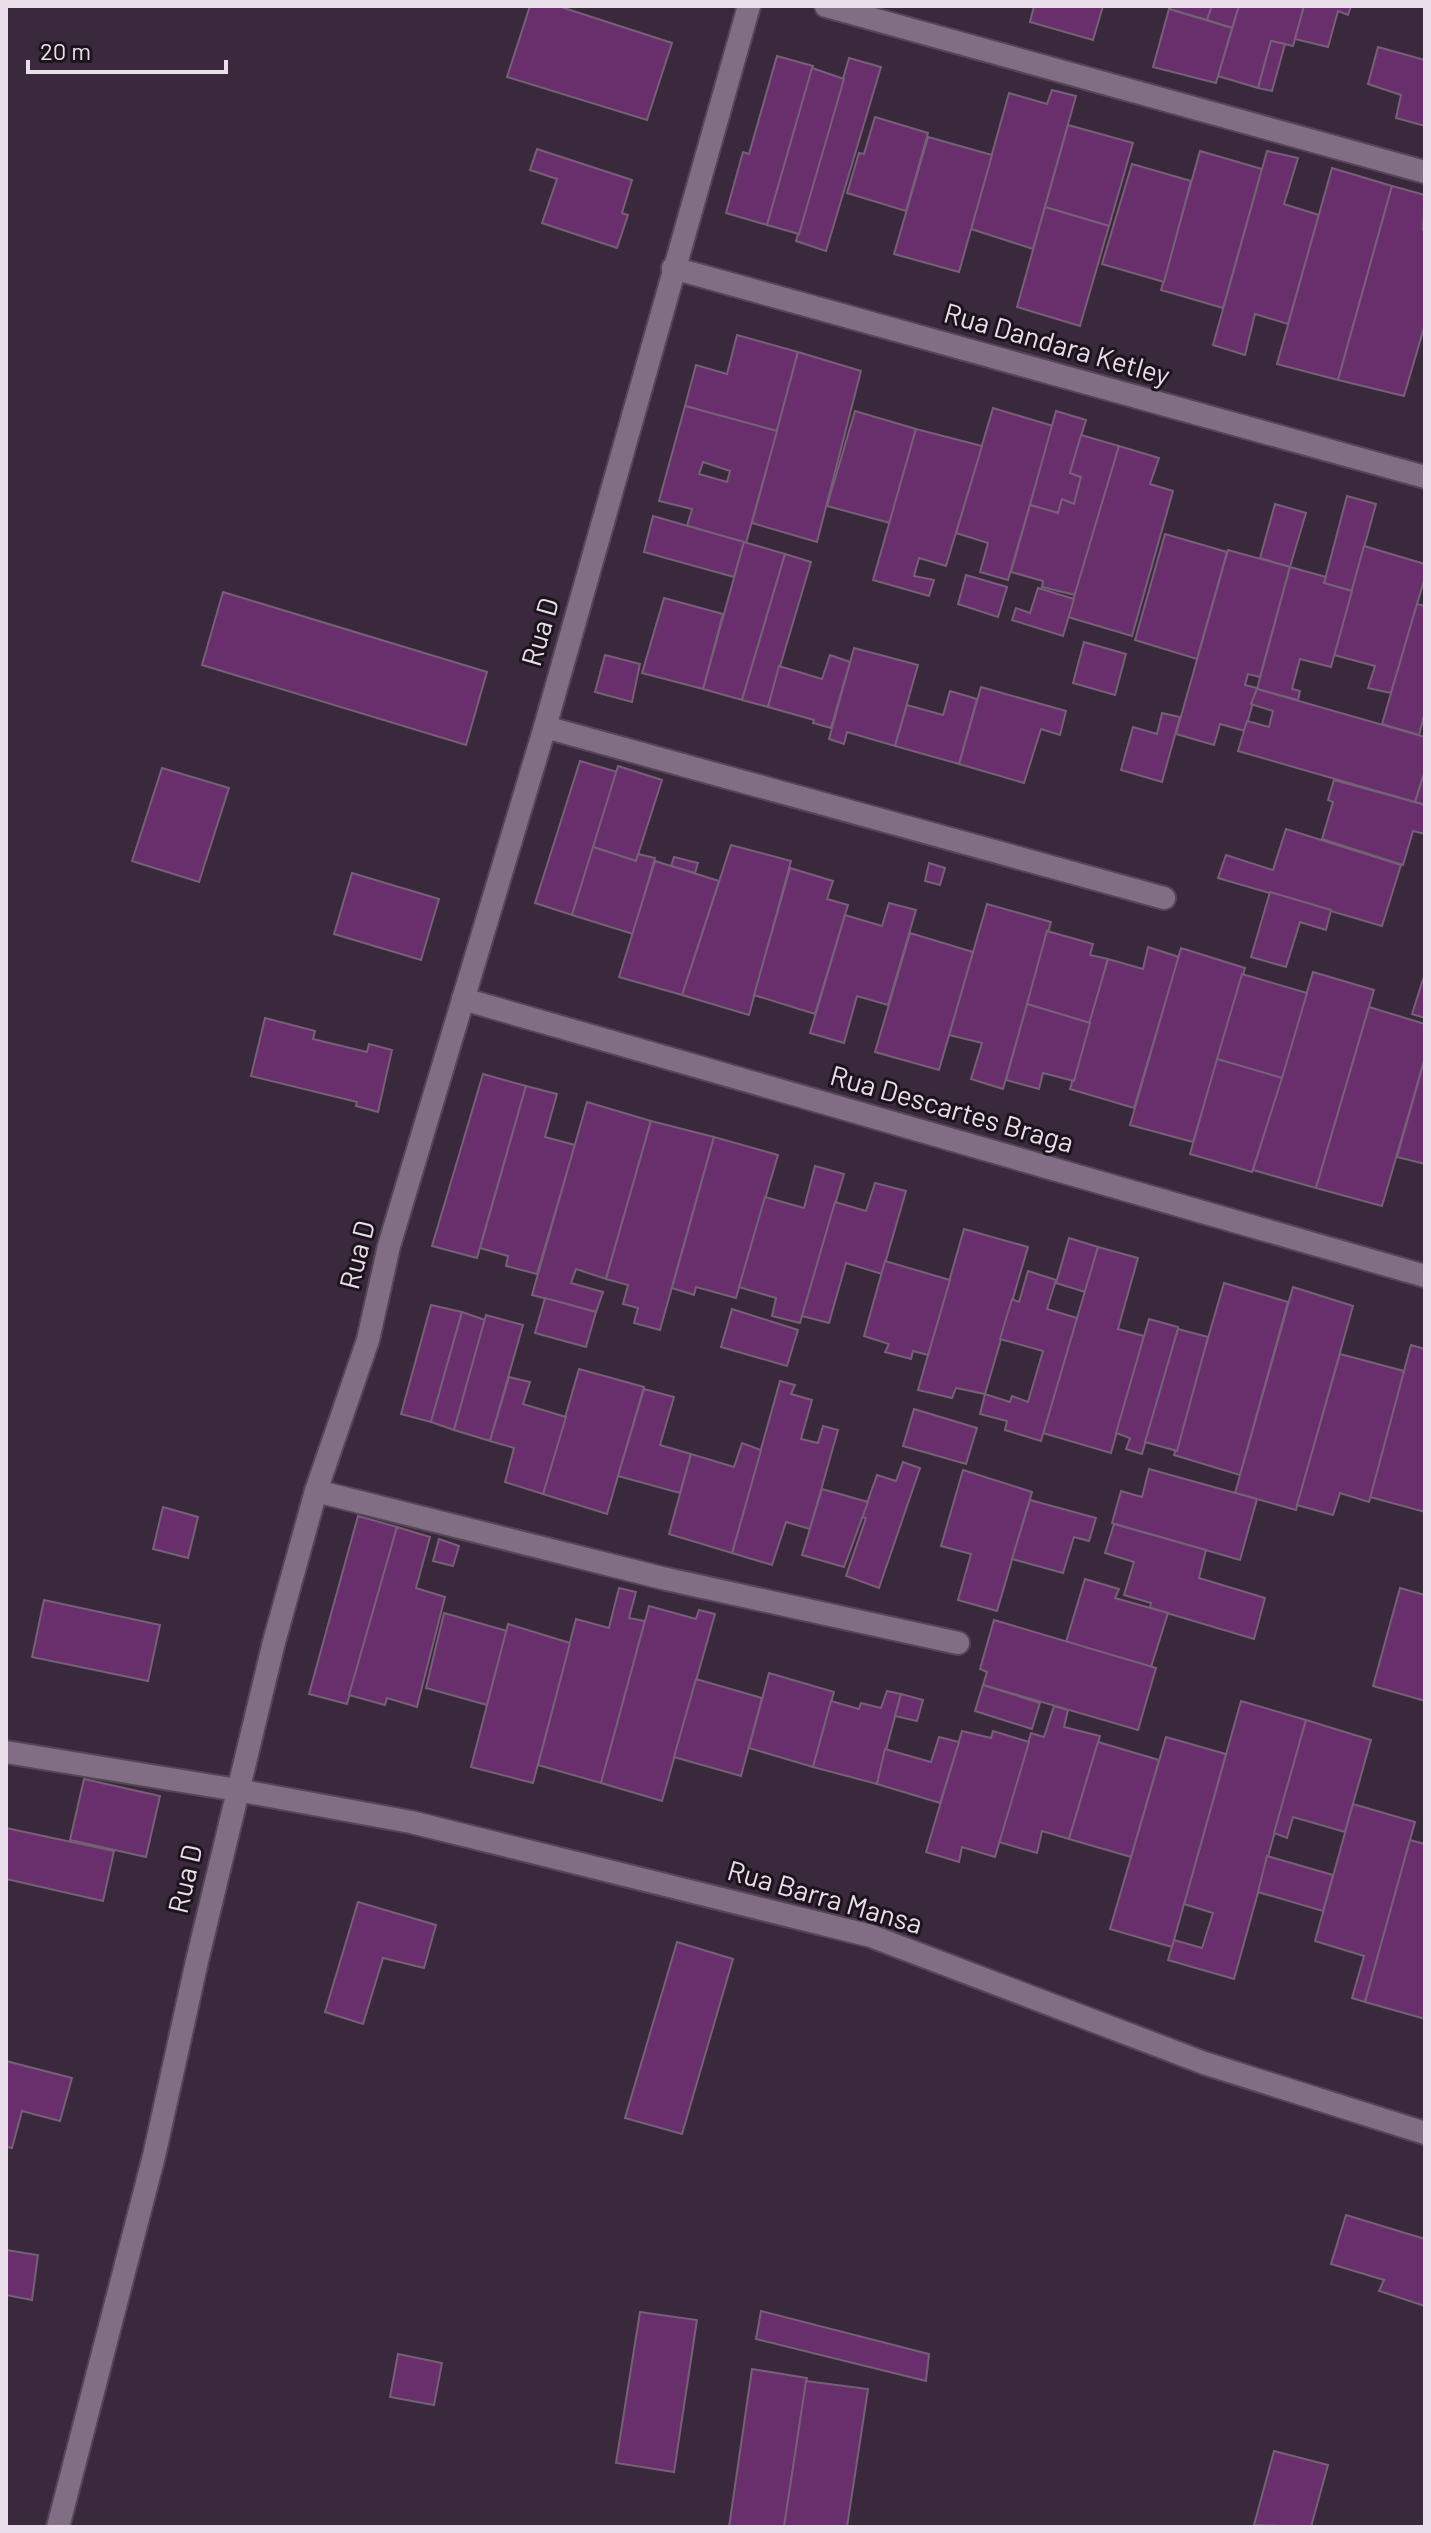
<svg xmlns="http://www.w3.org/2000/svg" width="1431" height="2533" font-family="Barlow,sans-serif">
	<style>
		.building { fill: #692f6d; stroke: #756076; stroke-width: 2; fill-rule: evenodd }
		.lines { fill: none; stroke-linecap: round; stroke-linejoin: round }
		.minor-casing { stroke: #554657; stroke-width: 26 }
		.minor { stroke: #826e84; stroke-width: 22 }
		.labels { text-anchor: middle; stroke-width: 6; stroke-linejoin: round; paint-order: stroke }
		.street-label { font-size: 28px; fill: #eadeeb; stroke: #1c141d }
	</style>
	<rect width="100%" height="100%" fill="#3a283c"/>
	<g class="building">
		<polygon points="530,6 558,6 672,43 647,120 507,77"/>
		<polygon points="1034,6 1103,6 1093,40 1030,22"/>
		<polygon points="1170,6 1212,6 1207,20 1169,9"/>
		<polygon points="1212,6 1239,6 1232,28 1207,20"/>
		<polygon points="1239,6 1304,6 1293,46 1271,41 1258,88 1218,76"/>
		<polygon points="1304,6 1351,6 1348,15 1338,11 1328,47 1295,39"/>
		<polygon points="1169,9 1232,28 1216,83 1153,67"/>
		<polygon points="1271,41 1285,44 1272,91 1258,88"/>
		<polygon points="1378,47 1425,60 1425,126 1396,118 1401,95 1368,84"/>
		<polygon points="777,56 813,66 767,225 726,213 743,152 749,154"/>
		<polygon points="849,58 881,67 826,251 796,241"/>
		<polygon points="812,68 844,79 799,234 767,225"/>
		<polygon points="1052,90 1076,96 1033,249 971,229 1009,93 1047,104"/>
		<polygon points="875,117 928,133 906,211 847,193 859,153 864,154"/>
		<polygon points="1068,125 1133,143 1109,226 1045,207"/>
		<polygon points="928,137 992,155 959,272 894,254"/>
		<polygon points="537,149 632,180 622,213 628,215 617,248 542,223 557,179 530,170"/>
		<polygon points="1200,151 1262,169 1223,308 1161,290"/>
		<polygon points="1267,151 1298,158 1284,204 1319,215 1288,324 1255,314 1245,355 1213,345"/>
		<polygon points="1132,164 1191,181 1164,282 1102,264"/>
		<polygon points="1332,168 1392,186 1338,380 1277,364"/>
		<polygon points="1392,186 1425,195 1423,230 1425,231 1425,324 1404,396 1338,380"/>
		<polygon points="1045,207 1109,226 1080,326 1017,307"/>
		<polygon points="737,335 798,352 777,431 685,406 696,365 727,374"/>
		<polygon points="798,352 861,371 817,542 752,523"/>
		<path d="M685,406L777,431L746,543L687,526L692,509L659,501ZM703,462L730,471L727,482L699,474Z"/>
		<polygon points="993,408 1053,426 1008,580 980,572 988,543 956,533"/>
		<polygon points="855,411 916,429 890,523 827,506"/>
		<polygon points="1056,411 1086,420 1070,473 1081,477 1074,504 1062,499 1058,513 1030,505"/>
		<polygon points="916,429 982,446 946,566 919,558 914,576 934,580 929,596 873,580"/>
		<polygon points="1081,435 1119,446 1075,595 1042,587 1043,581 1011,572 1030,505 1058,513 1062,499 1074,504 1081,477 1070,473"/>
		<polygon points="1119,446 1159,458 1150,484 1173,491 1132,636 1068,617"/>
		<polygon points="1347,496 1376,504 1352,591 1324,583"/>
		<polygon points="1275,504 1306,513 1290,567 1260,558"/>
		<polygon points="653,516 744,542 734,577 644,552"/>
		<polygon points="1165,534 1227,552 1197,659 1135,640"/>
		<polygon points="744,542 785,554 742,700 703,689"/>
		<polygon points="1364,546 1425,564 1425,577 1391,693 1368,688 1375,666 1334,655"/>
		<polygon points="1228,550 1290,567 1260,677 1248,674 1245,685 1257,688 1245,731 1220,724 1214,745 1176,734"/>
		<polygon points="785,554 811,562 768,707 742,700"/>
		<polygon points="1290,567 1326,577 1324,583 1352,591 1331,667 1300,659 1292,689 1300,691 1298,700 1257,689"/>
		<polygon points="966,575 1007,587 998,617 958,604"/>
		<polygon points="1038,588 1074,599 1063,636 1012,620 1016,608 1030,613"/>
		<polygon points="223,592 487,672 466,745 202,665"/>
		<polygon points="664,598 723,614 703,689 642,673"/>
		<polygon points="1417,604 1425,606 1425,712 1419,735 1382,724"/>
		<polygon points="1084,642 1126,654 1115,695 1073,683"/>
		<polygon points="854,648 918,665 895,746 847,732 844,744 829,739"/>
		<polygon points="605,655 640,664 632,702 595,692"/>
		<polygon points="830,655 850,662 831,728 813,723 814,720 768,707 779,666 822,679"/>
		<polygon points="981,687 1066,711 1060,735 1041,729 1024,783 959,764"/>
		<polygon points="1257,689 1425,737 1425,771 1415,802 1238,751 1247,721 1269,727 1273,711 1251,704"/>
		<polygon points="950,691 977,699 959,764 895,746 907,705 943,715"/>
		<polygon points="1162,713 1180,717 1162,782 1121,770 1133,727 1157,734"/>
		<polygon points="580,761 617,772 572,915 535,903"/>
		<polygon points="618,766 662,780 636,861 593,847"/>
		<polygon points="162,768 229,788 199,882 132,861"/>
		<polygon points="1425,771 1425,805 1415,802"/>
		<polygon points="1334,780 1425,805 1425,834 1413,831 1403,865 1322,839 1333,802 1328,800"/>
		<polygon points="1286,829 1401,865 1382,926 1218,878 1226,855 1273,870"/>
		<polygon points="731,845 791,861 749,1015 682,995"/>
		<polygon points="593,847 636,861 638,854 655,858 633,934 572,915"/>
		<polygon points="674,857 698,863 695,873 671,866"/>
		<polygon points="655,861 719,881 682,995 619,977"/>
		<polygon points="929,863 945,868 940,885 925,881"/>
		<polygon points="790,868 833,881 827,899 848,905 815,1014 754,995"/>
		<polygon points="352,873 439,899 421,960 334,934"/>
		<polygon points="1270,892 1331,910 1326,930 1300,922 1286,967 1251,957"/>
		<polygon points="889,903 916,910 888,1005 857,996 844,1043 810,1033 845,915 882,926"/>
		<polygon points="987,904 1051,922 1003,1089 971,1079 982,1043 949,1035"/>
		<polygon points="1047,931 1093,944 1090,955 1108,959 1090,1023 1027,1004"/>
		<polygon points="910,933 973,952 939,1070 875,1052"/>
		<polygon points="1148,947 1179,957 1134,1108 1070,1089 1108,959 1143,969"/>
		<polygon points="1181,948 1245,968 1193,1142 1130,1125"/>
		<polygon points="1313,972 1374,990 1316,1188 1253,1170"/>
		<polygon points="1425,973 1425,1018 1412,1014"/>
		<polygon points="1242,974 1307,993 1282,1078 1217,1059"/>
		<polygon points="1027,1004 1090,1023 1074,1081 1043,1073 1039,1089 1006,1080"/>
		<polygon points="1369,1007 1425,1024 1425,1058 1382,1206 1316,1188"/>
		<polygon points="265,1018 315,1031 313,1039 367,1052 369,1044 392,1050 378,1112 356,1106 357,1102 251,1076"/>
		<polygon points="1425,1058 1425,1164 1397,1157"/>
		<polygon points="1217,1059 1282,1078 1252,1172 1190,1154"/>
		<polygon points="483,1074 526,1086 477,1258 432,1246"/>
		<polygon points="526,1086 557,1094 545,1137 575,1145 537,1274 506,1266 508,1256 480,1248"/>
		<polygon points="587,1102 651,1121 606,1279 576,1269 571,1283 603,1292 596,1312 532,1295"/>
		<polygon points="651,1121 714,1137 660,1330 634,1323 638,1308 623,1304 628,1285 606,1279"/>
		<polygon points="714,1137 778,1155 736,1298 696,1287 694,1295 672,1288"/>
		<polygon points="815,1166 844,1174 800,1323 772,1316 776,1298 739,1287 765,1197 804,1208"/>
		<polygon points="875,1183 906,1191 882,1274 846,1263 829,1323 802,1316 835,1202 866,1211"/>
		<polygon points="964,1229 1028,1247 985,1394 956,1388 952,1398 918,1390"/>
		<polygon points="1069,1238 1098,1247 1085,1292 1056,1283"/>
		<polygon points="1098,1247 1138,1258 1118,1329 1144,1336 1111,1453 1043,1433"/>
		<polygon points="885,1261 950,1280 928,1355 913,1351 911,1359 885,1352 889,1344 864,1336"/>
		<polygon points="1028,1271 1056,1280 1047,1309 1077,1318 1041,1441 1005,1430 1007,1421 980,1414 985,1394 1010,1402 1012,1396 1028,1402 1043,1351 1000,1339 1012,1299 1019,1302"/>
		<polygon points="1224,1283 1288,1302 1240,1475 1174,1455"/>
		<polygon points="1293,1287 1353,1306 1296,1510 1235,1493"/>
		<polygon points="545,1298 596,1312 586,1347 535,1333"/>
		<polygon points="431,1305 462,1312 431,1422 401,1414"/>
		<polygon points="732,1309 798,1330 787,1366 721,1347"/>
		<polygon points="462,1312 485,1320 454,1430 431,1422"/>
		<polygon points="486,1315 523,1325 490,1441 454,1430"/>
		<polygon points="1149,1319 1178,1327 1178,1329 1142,1454 1126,1449 1130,1438 1116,1433"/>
		<polygon points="1178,1329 1208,1337 1177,1451 1145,1442"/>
		<polygon points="1411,1345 1425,1349 1425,1512 1370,1497"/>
		<polygon points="1340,1354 1404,1371 1369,1502 1340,1493 1333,1515 1297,1505"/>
		<polygon points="579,1369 644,1387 607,1514 543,1494"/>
		<polygon points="509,1377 530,1382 523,1404 566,1417 543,1494 505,1482 514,1448 490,1441"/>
		<polygon points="780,1381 795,1385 791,1394 812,1400 801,1439 818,1443 823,1426 838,1430 810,1529 786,1522 772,1565 732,1553"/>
		<polygon points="644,1389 674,1397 660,1445 691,1454 680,1493 618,1476"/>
		<polygon points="914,1409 977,1428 966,1464 903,1446"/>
		<polygon points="742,1443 761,1450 732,1553 669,1534 691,1454 734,1467"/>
		<polygon points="903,1462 920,1468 879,1588 846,1576 866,1518 862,1517 877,1475 896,1481"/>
		<polygon points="1149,1469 1257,1499 1240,1560 1112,1523 1121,1491 1142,1497"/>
		<polygon points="963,1470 1032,1492 997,1611 958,1600 971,1554 941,1546"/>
		<polygon points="822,1489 868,1502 844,1567 802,1555"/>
		<polygon points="1030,1500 1096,1518 1089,1541 1074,1537 1063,1573 1012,1559"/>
		<polygon points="163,1507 198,1517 188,1558 153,1549"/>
		<polygon points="358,1516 397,1527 347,1704 309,1694"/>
		<polygon points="1114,1524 1206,1550 1199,1578 1265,1598 1254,1639 1150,1608 1151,1603 1124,1595 1134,1562 1105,1553"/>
		<polygon points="397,1527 430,1537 416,1588 445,1597 417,1707 387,1698 385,1705 349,1695"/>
		<polygon points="439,1539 459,1546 453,1566 433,1561"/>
		<polygon points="1085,1579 1119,1589 1115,1598 1168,1613 1151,1667 1066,1642"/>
		<polygon points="619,1588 636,1592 629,1618 645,1621 601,1783 538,1765 576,1619 609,1628"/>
		<polygon points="1400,1588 1425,1595 1425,1701 1373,1686"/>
		<polygon points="44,1600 160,1625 148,1681 32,1657"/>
		<polygon points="649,1606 696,1619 699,1610 715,1614 662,1801 601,1783"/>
		<polygon points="444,1613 507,1631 487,1705 426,1688"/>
		<polygon points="994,1620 1156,1668 1138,1730 983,1685 987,1672 980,1669"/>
		<polygon points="508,1624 570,1643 533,1783 471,1767"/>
		<polygon points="769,1673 834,1692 813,1767 749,1748"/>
		<polygon points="696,1679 762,1698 741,1776 674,1757"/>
		<polygon points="983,1685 1040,1703 1032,1729 975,1711"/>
		<polygon points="887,1691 901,1694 877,1784 813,1767 831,1701 859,1709 861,1703 881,1708"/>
		<polygon points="901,1694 923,1700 917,1721 895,1716"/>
		<polygon points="1241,1701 1306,1720 1234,1979 1168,1960 1174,1940 1202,1948 1213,1913 1184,1904"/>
		<polygon points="1054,1706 1068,1710 1064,1727 1100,1736 1069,1839 1042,1831 1037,1853 999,1842 1031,1733 1044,1737"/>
		<polygon points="1306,1720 1371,1740 1345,1832 1293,1817 1287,1838 1274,1833"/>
		<polygon points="962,1731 991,1738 993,1731 1029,1742 995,1857 962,1847 959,1862 926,1852"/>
		<polygon points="939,1737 959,1742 940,1803 877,1784 885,1749 931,1762"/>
		<polygon points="1166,1737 1226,1754 1172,1947 1110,1929"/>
		<polygon points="1098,1742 1159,1760 1131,1857 1069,1839"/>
		<polygon points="84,1779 160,1796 146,1857 70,1840"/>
		<polygon points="1353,1804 1415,1822 1365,2002 1352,1998 1364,1956 1315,1941"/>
		<polygon points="6,1828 114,1851 103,1901 6,1879"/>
		<polygon points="1410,1840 1425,1844 1425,2019 1365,2002"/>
		<polygon points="1267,1856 1333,1875 1323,1911 1258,1892"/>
		<polygon points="358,1902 436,1925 424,1968 383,1958 363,2024 325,2012"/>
		<polygon points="677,1942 733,1959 682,2134 625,2118"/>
		<polygon points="6,2061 72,2078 60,2121 22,2111 12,2148 6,2147"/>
		<polygon points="1346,2215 1425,2239 1425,2306 1379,2291 1384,2280 1331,2264"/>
		<polygon points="6,2250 38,2255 32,2300 6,2295"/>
		<polygon points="761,2311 929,2354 926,2381 756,2339"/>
		<polygon points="640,2312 697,2320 674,2472 616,2463"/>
		<polygon points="398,2354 442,2363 434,2405 390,2397"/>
		<polygon points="752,2369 807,2378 784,2527 729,2527"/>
		<polygon points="806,2381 868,2389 847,2527 784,2527"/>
		<polygon points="1274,2451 1328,2465 1311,2527 1254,2525"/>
	</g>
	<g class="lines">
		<g class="minor-casing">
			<g id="minor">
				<polyline points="826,6 1425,172"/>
				<polyline points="673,268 1425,477"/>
				<polyline points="545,727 1164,898"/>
				<polyline points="463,999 1425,1276"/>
				<polyline points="316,1491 662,1578 958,1643"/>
				<polyline points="6,1752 237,1790 411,1822 871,1936 1204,2063 1425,2133"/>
				<polyline points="58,2527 154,2156 197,1961 274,1642 316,1491 368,1340 389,1246 545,727 749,6"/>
			</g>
		</g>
		<use href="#minor" class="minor"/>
	</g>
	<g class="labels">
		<g class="street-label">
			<text transform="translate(1057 344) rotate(16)" y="10">Rua Dandara Ketley</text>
			<text transform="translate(540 632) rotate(-74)" y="10">Rua D</text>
			<text transform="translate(952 1109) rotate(16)" y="10">Rua Descartes Braga</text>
			<text transform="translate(357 1255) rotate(-76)" y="10">Rua D</text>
			<text transform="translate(185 1879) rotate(-77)" y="10">Rua D</text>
			<text transform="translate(825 1897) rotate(16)" y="10">Rua Barra Mansa</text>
		</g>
	</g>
	<rect width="1431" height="2533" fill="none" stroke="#eadeeb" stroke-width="16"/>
	<path d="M28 60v12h198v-12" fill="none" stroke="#eadeeb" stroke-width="4"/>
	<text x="40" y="60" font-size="24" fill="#eadeeb" stroke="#1c141d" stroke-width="6" paint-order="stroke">20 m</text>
</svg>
